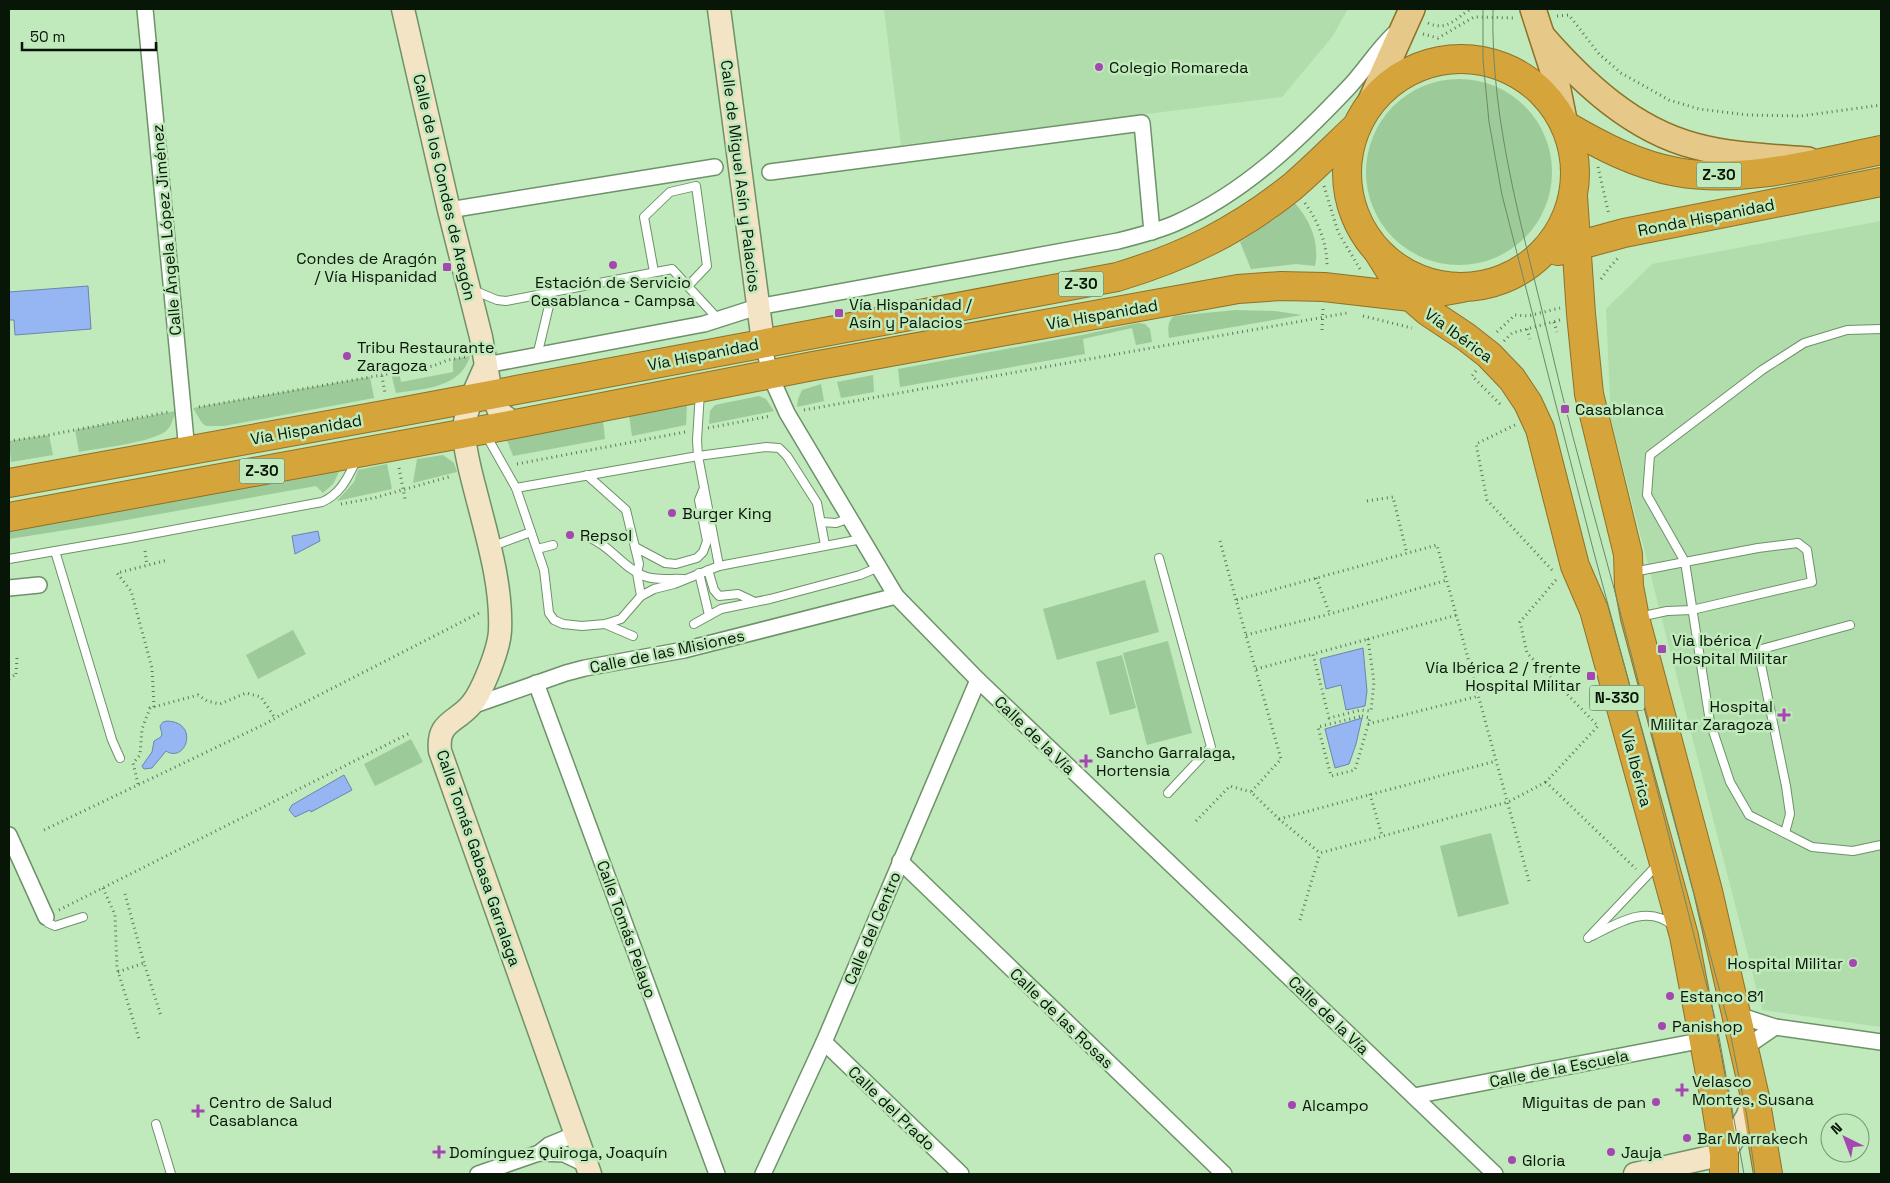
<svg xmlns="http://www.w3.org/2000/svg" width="1890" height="1183" font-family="'Space Grotesk',sans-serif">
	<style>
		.built { fill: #b0ddab }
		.green { fill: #9cca98 }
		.water { fill: #95b6f2; stroke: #6b86ac }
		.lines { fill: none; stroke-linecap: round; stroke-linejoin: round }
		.lane-casing { stroke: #6d9269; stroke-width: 10 }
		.street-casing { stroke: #6d9269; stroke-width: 18 }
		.secondary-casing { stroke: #6d9269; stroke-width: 25 }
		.primary-casing { stroke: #8d7228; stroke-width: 28 }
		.highway-casing { stroke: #8d7228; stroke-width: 30 }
		.path { stroke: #5d785b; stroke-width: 3; stroke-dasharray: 1 4; stroke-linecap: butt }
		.lane { stroke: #fff; stroke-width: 8 }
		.street { stroke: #fff; stroke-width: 15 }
		.secondary { stroke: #f2e4c4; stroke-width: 22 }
		.primary { stroke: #e6c889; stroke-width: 25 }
		.highway { stroke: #d5a43a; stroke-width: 28 }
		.tram { stroke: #6c896a; stroke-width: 1 }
		.poi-dot { fill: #a447b1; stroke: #c0e9bc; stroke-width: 2 }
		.labels { text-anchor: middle; stroke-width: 5; stroke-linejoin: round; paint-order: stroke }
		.shield { fill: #c0e9bc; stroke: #3f553d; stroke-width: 1 }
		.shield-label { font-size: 15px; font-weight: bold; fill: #081607 }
		.poi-label { font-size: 16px; fill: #081607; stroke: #c0e9bc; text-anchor: start }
		.street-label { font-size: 16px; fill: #081607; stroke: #c0e9bc }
	</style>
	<rect width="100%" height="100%" fill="#c0e9bc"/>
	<g class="built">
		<polygon points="884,9 1348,9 1332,37 1282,97 901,145"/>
		<polygon points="1881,221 1881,1027 1762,1010 1611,420 1606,309 1652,264"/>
	</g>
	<g class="green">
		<circle cx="1459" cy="172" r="93"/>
		<path d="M1294,202C1310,220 1320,242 1315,266L1296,264L1251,269L1240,242L1275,219Z"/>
		<path d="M1236,310L1275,311L1302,315L1169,338C1168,330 1167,322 1174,316Z"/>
		<polygon points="1138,323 1145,324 1150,329 1152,342 1136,345 1132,328 1083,339 1085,354 900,387 898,369 1082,335"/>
		<path d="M470,356C461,388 423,389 396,393L391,373L399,372L401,382L453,372V359Z"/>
		<polygon points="873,375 874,392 841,398 837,382"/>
		<polygon points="370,377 374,398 224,426 206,426 202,423 193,408"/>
		<polygon points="821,384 824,401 797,407 798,399 802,390"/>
		<polygon points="759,396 766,399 774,411 709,424 710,411 715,405"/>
		<polygon points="687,404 686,425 632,436 629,415"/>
		<path d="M176,411C173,418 172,426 166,431C150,443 99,448 79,452L75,430Z"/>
		<polygon points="603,420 605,439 513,456 507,440"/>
		<polygon points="49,435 53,455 11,462 9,441"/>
		<polygon points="443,455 454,463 457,472 413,483 417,459"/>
		<polygon points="387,464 392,489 337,501 354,482 358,470"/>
		<polygon points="340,470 333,484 323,493 316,486 98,525 9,539 9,528 283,482"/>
		<polygon points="1145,580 1159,632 1057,660 1043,609"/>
		<polygon points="293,630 306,654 258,679 246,655"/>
		<polygon points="1168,641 1192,733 1147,745 1123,653"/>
		<polygon points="1122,655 1136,708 1110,715 1096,662"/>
		<polygon points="411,739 423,762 375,786 364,764"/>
		<polygon points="1491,833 1509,904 1458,917 1440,846"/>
	</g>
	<g class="water">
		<polygon points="88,286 91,329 15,335 14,320 9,320 9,292"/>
		<polygon points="318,531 320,541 295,554 292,536"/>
		<polygon points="1363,648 1367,691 1365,706 1346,710 1341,685 1326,689 1320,659"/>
		<polygon points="1362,718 1356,744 1349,764 1335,768 1325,729"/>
		<path d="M167,721C200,722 186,764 166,751L152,768L144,769L142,766L152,752L154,741L161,737L162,734L160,726L163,722Z"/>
		<polygon points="344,775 352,790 311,812 310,810 295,817 289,810 292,805"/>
	</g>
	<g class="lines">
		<g class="lane-casing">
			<g id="lane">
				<polyline points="654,272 644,217 670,192 696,186 707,266 688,286"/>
				<polyline points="473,290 497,300 506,301 672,269 718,319"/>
				<polyline points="537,356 552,293"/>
				<polyline points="700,392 697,440 698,456 719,566"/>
				<polyline points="486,435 516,488 544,570 549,613 554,620 563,624 582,626 605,624 621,619 641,596 654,589 674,584 719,566 862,539"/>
				<polyline points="587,475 626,510 639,564 637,573 641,596"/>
				<polyline points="516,488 698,456 766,447 779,448 787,456 817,503 825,545"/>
				<polyline points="821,522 836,523 850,518"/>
				<path d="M590,538C611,546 623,568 644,576C657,581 670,578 683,579"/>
				<polyline points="493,546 531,532"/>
				<polyline points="635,547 665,563 676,564 697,558 703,552 707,541 699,500 704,488"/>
				<polyline points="537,549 553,545"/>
				<polyline points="55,551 112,740 120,758"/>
				<polyline points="1159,558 1211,747 1168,793"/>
				<path d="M9,559L130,538L322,502C341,494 348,477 357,459"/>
				<polyline points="708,570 714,590 719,596 738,594 755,602"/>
				<polyline points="1633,572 1685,562 1710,722 1730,782 1749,815 1812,847 1853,851 1881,845"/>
				<polyline points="699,573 709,615"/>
				<polyline points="1639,617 1667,611 1692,610 1812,582 1807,550 1798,543 1758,548 1685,562 1647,495 1650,455 1762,370 1804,343 1847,330 1881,329"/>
				<polyline points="605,624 633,636"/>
				<polyline points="694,624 721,609 770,599 860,575 879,567"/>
				<polyline points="1785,833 1790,814 1786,786 1758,650 1850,625"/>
				<polyline points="46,917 48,923 55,926 83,917"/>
				<path d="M1592,936C1616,924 1648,903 1673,926"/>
				<polyline points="1588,938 1658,864"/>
				<polyline points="156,1124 171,1174"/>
			</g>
		</g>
		<g class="street-casing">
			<g id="street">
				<polyline points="145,9 187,451"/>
				<polyline points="1378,79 1411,70"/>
				<polyline points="770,172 1142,123 1152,232"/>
				<polyline points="449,210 715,167"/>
				<polyline points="763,342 770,375 787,413 896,596 978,680 1495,1174"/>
				<path d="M486,365L704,324L757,307L1118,241C1138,236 1158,231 1176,223C1244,193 1299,140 1349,87C1365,70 1377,50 1394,34"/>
				<polyline points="9,588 39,585"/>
				<polyline points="536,683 717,1174"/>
				<polyline points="469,707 566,673 585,668 684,650 896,596"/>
				<polyline points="9,835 46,917"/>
				<polyline points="900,861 1224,1174"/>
				<polyline points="1735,1014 1775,1027 1881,1042"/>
				<polyline points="824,1042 961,1174"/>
				<polyline points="1743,1049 1775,1027"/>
				<polyline points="1414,1096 1704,1040"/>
				<polyline points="539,1153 564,1154 587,1165"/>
				<polyline points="478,1174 539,1153 549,1145 576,1134"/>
				<polyline points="763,1174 824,1042 978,680"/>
			</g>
		</g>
		<g class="secondary-casing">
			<g id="secondary">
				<polyline points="403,9 449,210 481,337 491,393 500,413 515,424"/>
				<polyline points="719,9 763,342"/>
				<path d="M486,365C477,386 464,410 464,434C465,454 472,477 477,497C488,540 502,586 500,631C499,649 482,694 469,707C454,723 437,723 440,751L590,1174"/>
				<polyline points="1635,1174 1724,1154 1747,1117 1755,1097"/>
			</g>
		</g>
		<g class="primary-casing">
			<g id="primary">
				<polyline points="1533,9 1556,80 1565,125"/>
				<path d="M1542,36C1583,83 1633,130 1695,146C1731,156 1770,157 1808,160"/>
				<polyline points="1369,105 1412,9"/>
			</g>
		</g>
		<g class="highway-casing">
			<g id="highway">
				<circle cx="1461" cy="173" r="114"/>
				<path d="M1565,125C1601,146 1637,165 1677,172C1743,184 1817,163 1881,150"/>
				<polyline points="1573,196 1581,314 1589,394 1628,554 1629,586 1635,618 1708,891 1755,1097 1768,1174"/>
				<polyline points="1558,251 1624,233 1881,182"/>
				<polyline points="1379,253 1394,277 1411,297 1427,311 1466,337 1489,355 1512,379 1528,403 1540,429 1575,566 1594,610 1684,936 1716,1105 1724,1154 1724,1174"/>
				<path d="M9,483L389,414L1117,277C1184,257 1237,231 1292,187C1314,168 1335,147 1356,127"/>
				<polyline points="9,517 515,424 813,366 1238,289 1281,286 1324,287 1411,297 1462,288"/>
			</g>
		</g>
		<g class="path">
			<polyline points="1557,16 1569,15 1599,54 1621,73 1669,100 1699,109 1748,115 1801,116 1881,105"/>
			<path d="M1428,23C1448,32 1455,18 1471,9"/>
			<polyline points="1423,34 1438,38 1474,17 1516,18"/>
			<polyline points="1598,167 1609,215"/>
			<polyline points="1324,186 1338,232 1360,269"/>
			<path d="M1305,203C1319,223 1327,243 1327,267"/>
			<polyline points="1601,279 1609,268 1619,257"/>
			<polyline points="1363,316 1412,328"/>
			<polyline points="1554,322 1557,332"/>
			<polyline points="1527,329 1530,339"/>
			<polyline points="1322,330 1323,308"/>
			<polyline points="1497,332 1515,315 1528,316 1560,308"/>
			<polyline points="1504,341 1512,333 1560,320"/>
			<polyline points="380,366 385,393"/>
			<polyline points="1476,371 1472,376 1500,404"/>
			<polyline points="199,407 433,366 448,360 465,357"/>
			<polyline points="804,410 1347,313"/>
			<polyline points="1515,425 1476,444 1487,500 1552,570"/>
			<polyline points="708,428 771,416"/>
			<polyline points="9,441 49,435 168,412"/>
			<polyline points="517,464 685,432"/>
			<polyline points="399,468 405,499"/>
			<polyline points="1367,501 1393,497 1407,554"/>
			<polyline points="341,504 374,498 452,476"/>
			<polyline points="1220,541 1236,600"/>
			<polyline points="145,551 147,566"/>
			<polyline points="1316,578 1330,614"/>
			<polyline points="1556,580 1520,622 1527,653 1598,726 1546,782 1636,869"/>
			<polyline points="1246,635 1330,614 1447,580"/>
			<polygon points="1368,639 1374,682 1371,711 1361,710 1329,718 1313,654"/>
			<polyline points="1368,639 1457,615"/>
			<polyline points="1256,669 1313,654"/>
			<polyline points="16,674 17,658"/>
			<polyline points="9,679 16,674"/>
			<polyline points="154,707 152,668 131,591 117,573 168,560"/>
			<polygon points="1362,716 1370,718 1355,770 1331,776 1318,727"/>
			<polyline points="1368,724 1479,696"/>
			<polyline points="138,784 133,763 140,755 142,729 150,708 198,695 207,701 220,704 246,693 261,697 275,718"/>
			<polyline points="1370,794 1382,836"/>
			<polyline points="1279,819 1496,761"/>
			<polyline points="1196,821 1230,786 1251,792"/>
			<polyline points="44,830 267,723 286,712 481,612"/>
			<polyline points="1529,881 1437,545 1236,600 1281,759 1251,792 1279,819 1320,853 1508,802 1546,782"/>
			<polyline points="103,888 115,915 117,968 139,1039"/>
			<polyline points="125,894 144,963"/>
			<polyline points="59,910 410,733"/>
			<polyline points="1300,920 1320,853"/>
			<polyline points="118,972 144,963 161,1016"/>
		</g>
		<use href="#lane" class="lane"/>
		<use href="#street" class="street"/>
		<use href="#secondary" class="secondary"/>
		<use href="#primary" class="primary"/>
		<use href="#highway" class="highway"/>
		<g class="tram">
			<polyline points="1483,9 1483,60 1489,122 1502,195 1593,549 1645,742 1717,1026 1744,1174"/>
			<path d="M1493,9C1490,125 1525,236 1551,348C1570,430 1593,511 1615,592C1652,735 1690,879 1728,1022L1747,1117L1755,1174"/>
		</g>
	</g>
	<g class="poi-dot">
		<circle cx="1099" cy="67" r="5"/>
		<circle cx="613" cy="265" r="5"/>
		<rect x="442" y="262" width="10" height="10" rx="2.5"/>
		<rect x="834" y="308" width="10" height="10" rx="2.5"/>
		<circle cx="347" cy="356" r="5"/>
		<rect x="1560" y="404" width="10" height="10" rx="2.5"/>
		<circle cx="672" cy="513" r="5"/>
		<circle cx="570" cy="535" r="5"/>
		<rect x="1657" y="644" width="10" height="10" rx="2.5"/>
		<rect x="1586" y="671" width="10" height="10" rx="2.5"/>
		<path d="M1781.5 707.5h5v5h5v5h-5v5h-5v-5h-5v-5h5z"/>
		<path d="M1083.5 753.5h5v5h5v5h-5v5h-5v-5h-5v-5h5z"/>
		<circle cx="1853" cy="963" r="5"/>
		<circle cx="1670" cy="996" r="5"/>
		<circle cx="1662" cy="1026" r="5"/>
		<path d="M1679.5 1082.5h5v5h5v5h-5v5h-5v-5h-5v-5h5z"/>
		<circle cx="1656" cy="1102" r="5"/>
		<circle cx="1292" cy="1105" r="5"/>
		<path d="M195.5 1103.5h5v5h5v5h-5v5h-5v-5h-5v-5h5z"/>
		<circle cx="1687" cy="1138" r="5"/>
		<path d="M436.5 1144.5h5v5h5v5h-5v5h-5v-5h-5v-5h5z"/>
		<circle cx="1611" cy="1152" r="5"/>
		<circle cx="1512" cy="1160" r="5"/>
	</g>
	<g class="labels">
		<g class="shield">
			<rect x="1696.5" y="162.5" width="45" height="25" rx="4"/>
			<rect x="1058.5" y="271.5" width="45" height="25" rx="4"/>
			<rect x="239.5" y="458.5" width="45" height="25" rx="4"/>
			<rect x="1589.5" y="685.5" width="55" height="25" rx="4"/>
		</g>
		<g class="shield-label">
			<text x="1719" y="180">Z-30</text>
			<text x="1081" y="289">Z-30</text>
			<text x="262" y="476">Z-30</text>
			<text x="1617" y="703">N-330</text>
		</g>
		<g class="poi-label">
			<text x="1109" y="73">Colegio Romareda</text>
			<text x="437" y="264" text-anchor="end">Condes de Aragón<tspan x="437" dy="18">/ Vía Hispanidad</tspan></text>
			<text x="613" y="288" text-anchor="middle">Estación de Servicio<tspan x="613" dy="18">Casablanca - Campsa</tspan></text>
			<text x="849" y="310">Vía Hispanidad /<tspan x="849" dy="18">Asín y Palacios</tspan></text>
			<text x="357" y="353">Tribu Restaurante<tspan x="357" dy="18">Zaragoza</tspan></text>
			<text x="1575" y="415">Casablanca</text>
			<text x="682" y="519">Burger King</text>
			<text x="580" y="541">Repsol</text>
			<text x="1672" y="646">Via Ibérica /<tspan x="1672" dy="18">Hospital Militar</tspan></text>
			<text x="1581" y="673" text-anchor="end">Vía Ibérica 2 / frente<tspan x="1581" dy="18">Hospital Militar</tspan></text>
			<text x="1773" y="712" text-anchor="end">Hospital<tspan x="1773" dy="18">Militar Zaragoza</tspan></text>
			<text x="1096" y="758">Sancho Garralaga,<tspan x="1096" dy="18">Hortensia</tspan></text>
			<text x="1843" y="969" text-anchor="end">Hospital Militar</text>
			<text x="1680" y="1002">Estanco 81</text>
			<text x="1672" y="1032">Panishop</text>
			<text x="1692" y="1087">Velasco<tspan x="1692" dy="18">Montes, Susana</tspan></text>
			<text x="209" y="1108">Centro de Salud<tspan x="209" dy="18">Casablanca</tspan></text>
			<text x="1646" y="1108" text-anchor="end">Miguitas de pan</text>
			<text x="1302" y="1111">Alcampo</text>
			<text x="1697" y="1144">Bar Marrakech</text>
			<text x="449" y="1158">Domínguez Quiroga, Joaquín</text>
			<text x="1621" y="1158">Jauja</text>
			<text x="1522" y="1166">Gloria</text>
		</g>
		<g class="street-label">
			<text transform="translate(741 176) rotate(83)" y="6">Calle de Miguel Asín y Palacios</text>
			<text transform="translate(445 187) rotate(77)" y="6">Calle de los Condes de Aragón</text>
			<text transform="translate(1706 217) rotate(-11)" y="6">Ronda Hispanidad</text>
			<text transform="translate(166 230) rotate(-95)" y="6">Calle Ángela López Jiménez</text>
			<text transform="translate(1102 314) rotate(-10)" y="6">Vía Hispanidad</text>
			<text transform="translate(1459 335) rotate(36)" y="6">Vía Ibérica</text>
			<text transform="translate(703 354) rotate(-11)" y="6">Vía Hispanidad</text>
			<text transform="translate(306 429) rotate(-10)" y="6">Vía Hispanidad</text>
			<text transform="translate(667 651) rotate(-12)" y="6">Calle de las Misiones</text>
			<text transform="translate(1035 735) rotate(44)" y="6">Calle de la Vía</text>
			<text transform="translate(1637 768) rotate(75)" y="6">Vía Ibérica</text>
			<text transform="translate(479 858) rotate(71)" y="6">Calle Tomás Gabasa Garralaga</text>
			<text transform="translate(872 928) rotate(-67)" y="6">Calle del Centro</text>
			<text transform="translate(627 929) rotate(70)" y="6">Calle Tomás Pelayo</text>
			<text transform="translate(1329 1015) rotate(44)" y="6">Calle de la Vía</text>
			<text transform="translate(1062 1018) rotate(44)" y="6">Calle de las Rosas</text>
			<text transform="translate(1559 1068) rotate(-11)" y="6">Calle de la Escuela</text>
			<text transform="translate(892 1108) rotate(44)" y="6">Calle del Prado</text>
		</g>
	</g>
	<rect width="1890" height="1183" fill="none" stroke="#081607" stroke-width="20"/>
	<g transform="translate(1845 1138) rotate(318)"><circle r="24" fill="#c0e9bc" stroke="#769574"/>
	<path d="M0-4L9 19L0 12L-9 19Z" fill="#a447b1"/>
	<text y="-8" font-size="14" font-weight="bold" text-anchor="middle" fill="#081607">N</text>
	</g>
	<path d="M22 42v8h134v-8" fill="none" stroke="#081607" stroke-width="2.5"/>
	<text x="30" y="42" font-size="15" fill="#081607" stroke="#c0e9bc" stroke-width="4" paint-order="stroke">50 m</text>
</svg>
